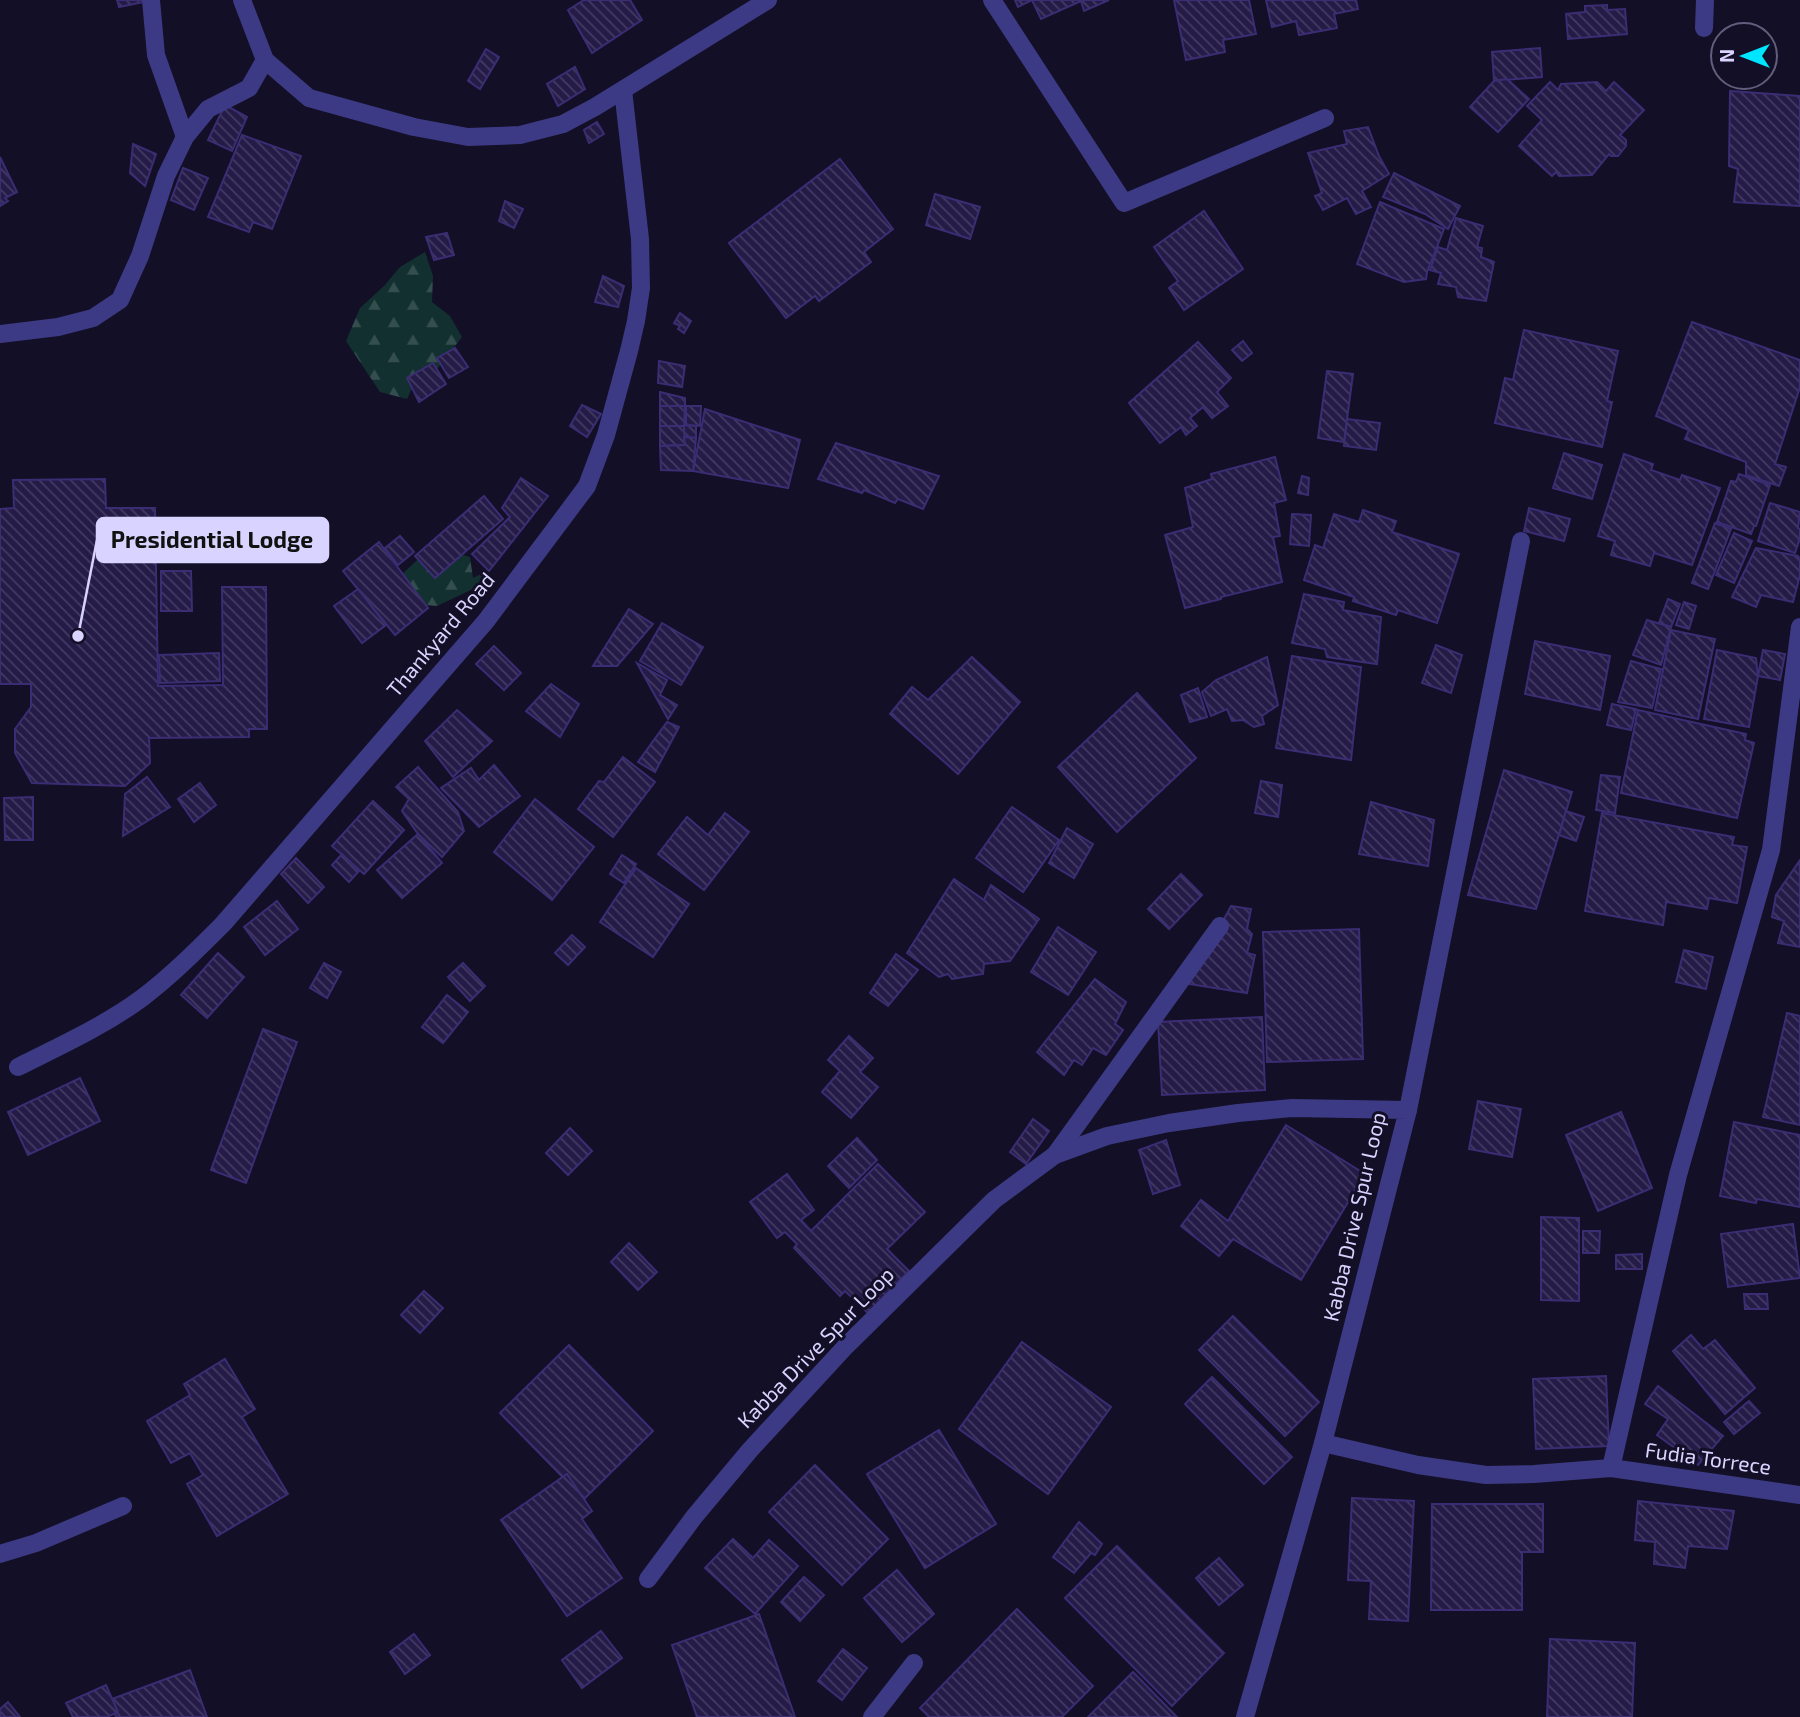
<svg xmlns="http://www.w3.org/2000/svg" width="1800" height="1717" font-family="'Exo 2',sans-serif">
	<style>
		.forest { fill: url(#forest-firs) }
		.building { fill: url(#building-back-hatch); stroke: #3b2d73; stroke-width: 2 }
		.lines { fill: none; stroke-linecap: round; stroke-linejoin: round }
		.lane { stroke: #3d3a85; stroke-width: 18 }
		.street { stroke: #3d3a85; stroke-width: 18 }
		.labels { text-anchor: middle; stroke-width: 6; stroke-linejoin: round; paint-order: stroke }
		.street-label { font-size: 21px; fill: #d9d4ff; stroke: #130f26 }
		.leader { fill: none; stroke: #d9d4ff; stroke-width: 2.5 }
		.callout-dot { fill: #d9d4ff; stroke: #130f26; stroke-width: 2.5 }
		.callout { fill: #d9d4ff; stroke: #d9d4ff; stroke-width: 2.5 }
		.callout-label { font-size: 23px; text-anchor: middle; font-weight: bold; fill: #111 }
	</style>
	<defs>
		<pattern id="forest-firs" width="22" height="20" patternUnits="userSpaceOnUse" patternTransform="scale(1.75)"><rect width="22" height="20" fill="#12302f"/><path d="M5 1l3.5 6h-7zM16 11l3.5 6h-7z" fill="#344d4e"/></pattern>
		<pattern id="building-back-hatch" width="6" height="6" patternUnits="userSpaceOnUse" patternTransform="scale(1.75)"><rect width="6" height="6" fill="#241b47"/><path d="M-1 5l2 2M0 0l6 6M5-1l2 2" fill="none" stroke="#433b63"/></pattern>
	</defs>
	<rect width="100%" height="100%" fill="#130f26"/>
	<g class="forest">
		<polygon points="425,252 433,276 432,302 450,316 462,337 434,373 416,379 407,399 380,392 346,341 360,308 384,286 400,267"/>
		<polygon points="432,546 470,557 473,578 483,573 483,579 473,589 437,606 414,604 398,578"/>
	</g>
	<g class="building">
		<polygon points="117,0 144,0 144,2 119,7"/>
		<polygon points="584,0 630,0 642,20 592,53 568,10"/>
		<polygon points="1015,0 1109,0 1084,11 1081,1 1041,19 1032,0 1018,7"/>
		<polygon points="1174,0 1249,0 1256,34 1223,40 1225,52 1186,60"/>
		<polygon points="1266,0 1356,0 1358,9 1334,14 1337,28 1299,35 1296,21 1272,27"/>
		<polygon points="1607,5 1607,10 1625,9 1627,34 1568,39 1566,14 1585,12 1585,6"/>
		<polygon points="1540,48 1542,77 1494,81 1492,52"/>
		<polygon points="486,49 499,57 480,89 468,81"/>
		<polygon points="575,67 585,89 558,106 547,84"/>
		<polygon points="1507,79 1529,99 1498,132 1470,107 1494,81"/>
		<polygon points="1550,82 1558,90 1561,84 1597,82 1606,91 1614,82 1644,110 1620,135 1626,140 1626,146 1618,156 1611,156 1609,154 1592,175 1559,176 1556,172 1552,176 1519,146 1542,120 1527,106"/>
		<polygon points="1730,91 1800,96 1800,206 1734,202 1738,169 1729,166"/>
		<polygon points="225,105 247,117 232,151 208,140"/>
		<polygon points="597,122 604,134 589,143 584,130"/>
		<polygon points="1368,127 1379,156 1389,174 1362,191 1371,207 1356,214 1347,198 1323,210 1315,196 1322,193 1308,153 1347,144 1344,131"/>
		<polygon points="242,135 301,156 272,229 253,222 249,232 208,217"/>
		<polygon points="133,144 156,154 145,186 130,173"/>
		<polygon points="0,157 17,192 5,198 8,201 0,206"/>
		<polygon points="840,159 893,229 864,252 871,262 819,301 815,296 786,318 729,243"/>
		<polygon points="183,168 208,178 194,210 171,200"/>
		<polygon points="1394,173 1460,206 1448,229 1425,214 1383,197"/>
		<polygon points="935,194 980,207 970,239 926,225"/>
		<polygon points="505,201 523,209 514,228 499,221"/>
		<polygon points="1380,202 1444,229 1427,272 1426,279 1404,282 1357,264"/>
		<polygon points="1204,211 1243,269 1184,310 1169,288 1178,281 1154,247"/>
		<polygon points="1456,218 1483,226 1477,247 1482,248 1481,257 1494,262 1486,301 1458,297 1456,287 1438,284 1441,273 1430,270 1438,247 1447,250"/>
		<polygon points="447,233 454,255 434,260 426,237"/>
		<polygon points="603,276 624,286 618,307 595,302"/>
		<polygon points="680,313 691,321 684,333 678,329 680,326 674,323"/>
		<polygon points="1692,322 1800,360 1800,387 1775,464 1786,467 1779,486 1746,475 1746,462 1685,439 1689,430 1656,416"/>
		<polygon points="1524,330 1618,351 1607,401 1612,402 1602,447 1495,423 1505,378 1513,380"/>
		<polygon points="1243,341 1252,353 1242,361 1232,350"/>
		<polygon points="1198,342 1231,378 1217,392 1228,406 1212,418 1203,407 1190,418 1197,426 1186,435 1181,427 1160,443 1129,403"/>
		<polygon points="455,348 468,367 449,378 437,358"/>
		<polygon points="659,361 685,366 682,387 658,383"/>
		<polygon points="433,363 446,384 419,402 407,378"/>
		<polygon points="1327,371 1353,374 1344,442 1318,438"/>
		<polygon points="660,392 685,398 685,406 660,406"/>
		<polygon points="582,405 601,414 587,437 570,426"/>
		<polygon points="660,406 685,406 684,426 660,426"/>
		<polygon points="686,406 701,406 700,426 686,425"/>
		<polygon points="705,409 800,440 788,488 693,471"/>
		<polygon points="1347,419 1380,423 1376,450 1344,446"/>
		<polygon points="684,425 696,426 696,438 684,437"/>
		<polygon points="660,426 684,426 685,445 660,446"/>
		<polygon points="684,437 696,438 693,471 661,470 660,446 685,445"/>
		<polygon points="836,443 939,476 923,509 898,499 895,503 864,490 862,493 818,479"/>
		<polygon points="1564,453 1602,465 1592,499 1553,488"/>
		<polygon points="1624,454 1653,464 1651,470 1680,480 1682,475 1720,488 1692,565 1654,553 1650,566 1611,555 1615,541 1598,536"/>
		<polygon points="1275,457 1286,500 1274,503 1280,536 1273,537 1282,582 1221,597 1221,599 1185,608 1165,535 1193,527 1185,488 1212,479 1211,474"/>
		<polygon points="1739,474 1770,485 1756,526 1754,526 1751,534 1717,522 1731,481 1736,482"/>
		<polygon points="1302,476 1309,478 1308,495 1298,493"/>
		<polygon points="521,478 548,496 489,571 472,554 510,517 502,508"/>
		<polygon points="105,479 106,508 155,508 158,686 223,685 222,587 266,587 267,729 249,729 249,737 149,738 150,763 125,786 32,783 15,753 15,729 31,707 31,684 0,684 0,509 14,508 13,480"/>
		<polygon points="484,496 503,519 435,578 415,556"/>
		<polygon points="1770,503 1800,512 1798,528 1800,529 1800,538 1795,553 1758,541"/>
		<polygon points="1529,508 1570,519 1564,541 1524,531"/>
		<polygon points="1363,510 1396,521 1392,532 1459,554 1437,623 1398,610 1396,615 1353,601 1354,597 1304,580 1315,545 1323,548 1334,514 1359,522"/>
		<polygon points="1292,514 1311,515 1309,546 1290,544"/>
		<polygon points="1715,523 1731,529 1708,589 1692,583"/>
		<polygon points="1734,533 1752,541 1734,583 1716,575"/>
		<polygon points="400,536 414,552 398,565 385,548"/>
		<polygon points="379,542 428,608 395,635 343,571"/>
		<polygon points="1756,548 1798,556 1800,560 1800,575 1793,602 1761,595 1756,607 1732,597"/>
		<polygon points="161,571 191,571 192,611 161,611"/>
		<polygon points="358,589 386,625 362,643 334,606"/>
		<polygon points="1304,594 1344,602 1343,610 1381,617 1377,664 1327,657 1325,649 1292,643"/>
		<polygon points="1668,599 1680,604 1671,627 1659,623"/>
		<polygon points="1684,602 1696,606 1689,629 1676,625"/>
		<polygon points="629,609 653,624 617,666 593,666"/>
		<polygon points="1647,620 1671,627 1661,665 1633,655"/>
		<polygon points="662,623 703,647 681,685 640,661"/>
		<polygon points="1671,630 1715,639 1698,719 1655,710"/>
		<polygon points="1535,641 1610,656 1600,710 1525,694"/>
		<polygon points="1436,645 1462,655 1451,693 1422,683"/>
		<polygon points="494,646 521,673 504,690 476,664"/>
		<polygon points="1717,650 1756,658 1758,676 1749,727 1704,719"/>
		<polygon points="1763,650 1785,654 1780,680 1758,676"/>
		<polygon points="219,653 220,681 160,683 159,655"/>
		<polygon points="1292,656 1361,667 1351,760 1276,748"/>
		<polygon points="972,657 1020,702 958,774 890,714 912,687 928,700"/>
		<polygon points="1267,657 1278,705 1262,716 1264,724 1254,727 1243,720 1232,721 1227,709 1211,716 1202,692 1216,680"/>
		<polygon points="1631,661 1661,669 1652,708 1618,702"/>
		<polygon points="637,663 667,680 660,695 677,705 668,719"/>
		<polygon points="551,684 579,704 560,737 526,711"/>
		<polygon points="1198,688 1207,717 1190,722 1181,695"/>
		<polygon points="1137,693 1196,758 1117,832 1058,767"/>
		<polygon points="1612,704 1636,709 1631,730 1607,725"/>
		<polygon points="457,710 492,741 453,777 425,741"/>
		<polygon points="1638,710 1746,734 1745,740 1754,743 1737,818 1621,793"/>
		<polygon points="667,722 679,727 655,772 638,762"/>
		<polygon points="623,757 655,782 613,837 578,809 599,781 604,782"/>
		<polygon points="494,765 520,796 479,827 441,788 471,768 479,780"/>
		<polygon points="418,767 458,812 464,831 442,857 418,834 402,811 409,799 396,787"/>
		<polygon points="1504,770 1572,792 1536,909 1468,895"/>
		<polygon points="1601,775 1620,777 1615,813 1596,810"/>
		<polygon points="147,777 170,807 123,836 125,794"/>
		<polygon points="1261,781 1282,785 1278,817 1255,813"/>
		<polygon points="200,783 216,805 194,822 178,799"/>
		<polygon points="33,797 33,840 5,840 4,798"/>
		<polygon points="535,799 594,847 552,900 494,852"/>
		<polygon points="373,801 404,830 364,874 332,846"/>
		<polygon points="1371,802 1434,820 1428,866 1359,854"/>
		<polygon points="1012,807 1059,840 1023,892 976,858"/>
		<polygon points="1566,811 1584,817 1576,841 1559,835"/>
		<polygon points="725,813 749,832 704,890 658,854 687,817 708,835"/>
		<polygon points="1602,813 1734,837 1732,845 1747,847 1737,903 1709,898 1707,909 1666,902 1663,925 1585,911"/>
		<polygon points="1067,828 1093,844 1074,878 1049,863"/>
		<polygon points="418,834 442,863 402,898 377,870"/>
		<polygon points="342,854 359,871 349,882 332,865"/>
		<polygon points="622,855 636,864 624,883 610,874"/>
		<polygon points="296,858 324,887 308,903 281,874"/>
		<polygon points="1800,860 1800,947 1778,943 1784,921 1772,917 1776,895"/>
		<polygon points="636,868 689,904 653,957 600,922"/>
		<polygon points="1181,874 1202,895 1169,929 1148,909"/>
		<polygon points="954,879 984,900 991,885 1039,919 1010,961 984,964 983,974 952,979 948,974 939,977 907,953"/>
		<polygon points="277,901 298,929 265,955 244,927"/>
		<polygon points="1231,906 1251,909 1247,929 1252,934 1247,953 1255,955 1247,993 1189,984"/>
		<polygon points="1058,927 1096,952 1068,995 1031,972"/>
		<polygon points="1359,929 1363,1059 1267,1062 1263,932"/>
		<polygon points="572,935 585,947 568,965 555,953"/>
		<polygon points="1684,950 1713,957 1706,989 1676,982"/>
		<polygon points="218,953 244,977 207,1018 181,995"/>
		<polygon points="896,954 918,970 888,1006 870,993"/>
		<polygon points="324,963 341,972 327,998 310,988"/>
		<polygon points="463,963 485,986 470,1001 448,977"/>
		<polygon points="1095,979 1126,1002 1115,1024 1123,1030 1106,1055 1093,1048 1082,1065 1074,1060 1064,1075 1037,1052"/>
		<polygon points="447,995 468,1012 443,1043 422,1027"/>
		<polygon points="1787,1013 1800,1016 1800,1125 1763,1117"/>
		<polygon points="1262,1017 1265,1090 1162,1095 1158,1022"/>
		<polygon points="263,1029 297,1042 246,1183 211,1170"/>
		<polygon points="849,1036 873,1058 860,1072 878,1087 851,1118 822,1092 840,1071 828,1060"/>
		<polygon points="80,1078 100,1121 28,1155 8,1112"/>
		<polygon points="1478,1101 1521,1109 1512,1157 1469,1149"/>
		<polygon points="1621,1112 1652,1188 1598,1211 1566,1135"/>
		<polygon points="1033,1119 1049,1131 1026,1164 1010,1152"/>
		<polygon points="1734,1122 1800,1135 1800,1207 1757,1199 1756,1203 1720,1196"/>
		<polygon points="1286,1125 1365,1174 1301,1280 1233,1239 1219,1256 1181,1226 1201,1200 1228,1221"/>
		<polygon points="570,1128 592,1151 568,1175 546,1153"/>
		<polygon points="857,1138 877,1160 849,1188 828,1166"/>
		<polygon points="1166,1140 1180,1185 1153,1194 1139,1150"/>
		<polygon points="878,1164 925,1212 887,1249 909,1271 868,1313 845,1291 840,1296 794,1248 797,1244 785,1232 777,1238 750,1202 787,1174 814,1210 801,1220 811,1231"/>
		<polygon points="1541,1217 1579,1218 1579,1301 1541,1300"/>
		<polygon points="1793,1224 1800,1278 1728,1287 1721,1234"/>
		<polygon points="1583,1231 1600,1231 1599,1253 1583,1253"/>
		<polygon points="629,1243 657,1272 638,1290 611,1262"/>
		<polygon points="1642,1254 1642,1269 1616,1269 1616,1255"/>
		<polygon points="424,1291 443,1308 420,1333 401,1315"/>
		<polygon points="1744,1294 1767,1294 1768,1309 1745,1309"/>
		<polygon points="1233,1316 1319,1402 1285,1436 1199,1350"/>
		<polygon points="1691,1335 1703,1349 1715,1340 1755,1388 1725,1414 1673,1351"/>
		<polygon points="1022,1342 1111,1407 1048,1494 959,1429"/>
		<polygon points="569,1345 653,1431 584,1499 500,1413"/>
		<polygon points="225,1359 255,1409 242,1417 288,1494 217,1536 187,1484 203,1475 190,1453 171,1463 147,1421 190,1395 184,1384"/>
		<polygon points="1606,1376 1609,1446 1536,1449 1533,1379"/>
		<polygon points="1212,1377 1292,1457 1264,1484 1185,1404"/>
		<polygon points="1658,1386 1723,1436 1698,1465 1657,1435 1668,1419 1645,1404"/>
		<polygon points="1749,1401 1760,1413 1734,1434 1724,1422"/>
		<polygon points="939,1430 996,1524 925,1568 867,1474"/>
		<polygon points="815,1465 888,1539 842,1585 769,1512"/>
		<polygon points="567,1474 592,1511 582,1519 622,1578 567,1616 501,1520"/>
		<polygon points="1352,1498 1414,1501 1408,1621 1369,1619 1371,1581 1348,1580"/>
		<polygon points="1638,1501 1734,1511 1727,1549 1688,1546 1685,1568 1654,1564 1655,1542 1635,1540"/>
		<polygon points="1432,1504 1543,1504 1543,1552 1522,1552 1522,1610 1431,1610"/>
		<polygon points="1079,1522 1102,1544 1095,1555 1091,1553 1074,1573 1053,1557"/>
		<polygon points="733,1539 753,1558 769,1540 798,1566 755,1614 705,1568"/>
		<polygon points="1117,1546 1224,1653 1172,1706 1065,1598"/>
		<polygon points="1219,1558 1243,1585 1219,1605 1196,1578"/>
		<polygon points="897,1570 934,1614 902,1642 864,1598"/>
		<polygon points="804,1577 824,1595 800,1621 781,1602"/>
		<polygon points="1017,1609 1093,1686 1062,1717 929,1717 920,1708"/>
		<polygon points="759,1614 795,1717 697,1717 672,1645"/>
		<polygon points="601,1631 622,1658 582,1688 562,1660"/>
		<polygon points="414,1634 430,1655 405,1674 390,1652"/>
		<polygon points="1550,1639 1635,1643 1632,1717 1547,1717"/>
		<polygon points="843,1649 867,1668 842,1700 818,1681"/>
		<polygon points="190,1670 207,1717 116,1717 109,1700"/>
		<polygon points="1133,1672 1177,1717 1088,1717"/>
		<polygon points="106,1685 118,1712 107,1717 73,1717 66,1703"/>
		<polygon points="8,1702 20,1717 0,1717 0,1709"/>
	</g>
	<g class="lines">
		<g class="lane">
			<polyline points="151,0 156,55 185,137"/>
			<polyline points="0,334 58,327 93,318 120,300 140,256 166,176 185,137 208,109 249,88 265,60"/>
		</g>
		<g class="street">
			<polyline points="242,0 265,60 309,98 414,127 468,137 520,135 563,124 595,107 768,0"/>
			<polyline points="992,0 1124,203 1325,118"/>
			<polyline points="1704,28 1705,0"/>
			<path d="M18,1067C60,1046 104,1026 142,998C171,976 197,950 223,924L486,621L587,486L606,435L629,351L636,321L641,288L640,239L623,90"/>
			<polyline points="1408,1110 1521,541"/>
			<polyline points="1055,1155 1220,926"/>
			<polyline points="1323,1443 1418,1465 1486,1475 1534,1474 1611,1468 1800,1495"/>
			<polyline points="1611,1468 1678,1175 1771,850 1800,627"/>
			<polyline points="0,1554 36,1543 123,1506"/>
			<polyline points="648,1579 694,1517 750,1450 846,1346 994,1200 1055,1155 1107,1136 1169,1123 1238,1113 1292,1108 1408,1110 1323,1443 1245,1717"/>
			<polyline points="872,1717 914,1663"/>
		</g>
	</g>
	<g class="labels">
		<g class="street-label">
			<text transform="translate(441 635) rotate(-50)" y="7">Thankyard Road</text>
			<text transform="translate(1355 1217) rotate(-77)" y="7">Kabba Drive Spur Loop</text>
			<text transform="translate(816 1348) rotate(-46)" y="7">Kabba Drive Spur Loop</text>
			<text transform="translate(1708 1459) rotate(8)" y="7">Fudia Torrece</text>
		</g>
	</g>
	<path class="leader" d="M78 636L97 540"/>
	<circle class="callout-dot" cx="78" cy="636" r="7"/>
	<rect class="callout" x="97" y="518" width="231" height="44" rx="7"/>
	<g class="callout-label">
		<text x="212" y="548">Presidential Lodge</text>
	</g>
	<g transform="translate(1744 56) rotate(270)"><circle r="33" fill="#130f26" stroke="#625e7d" stroke-width="2"/>
	<path d="M0-5L12 26L0 18L-12 26Z" fill="#00e5ff"/>
	<text y="-10" font-size="19" font-weight="bold" text-anchor="middle" fill="#d9d4ff">N</text>
	</g>
</svg>
